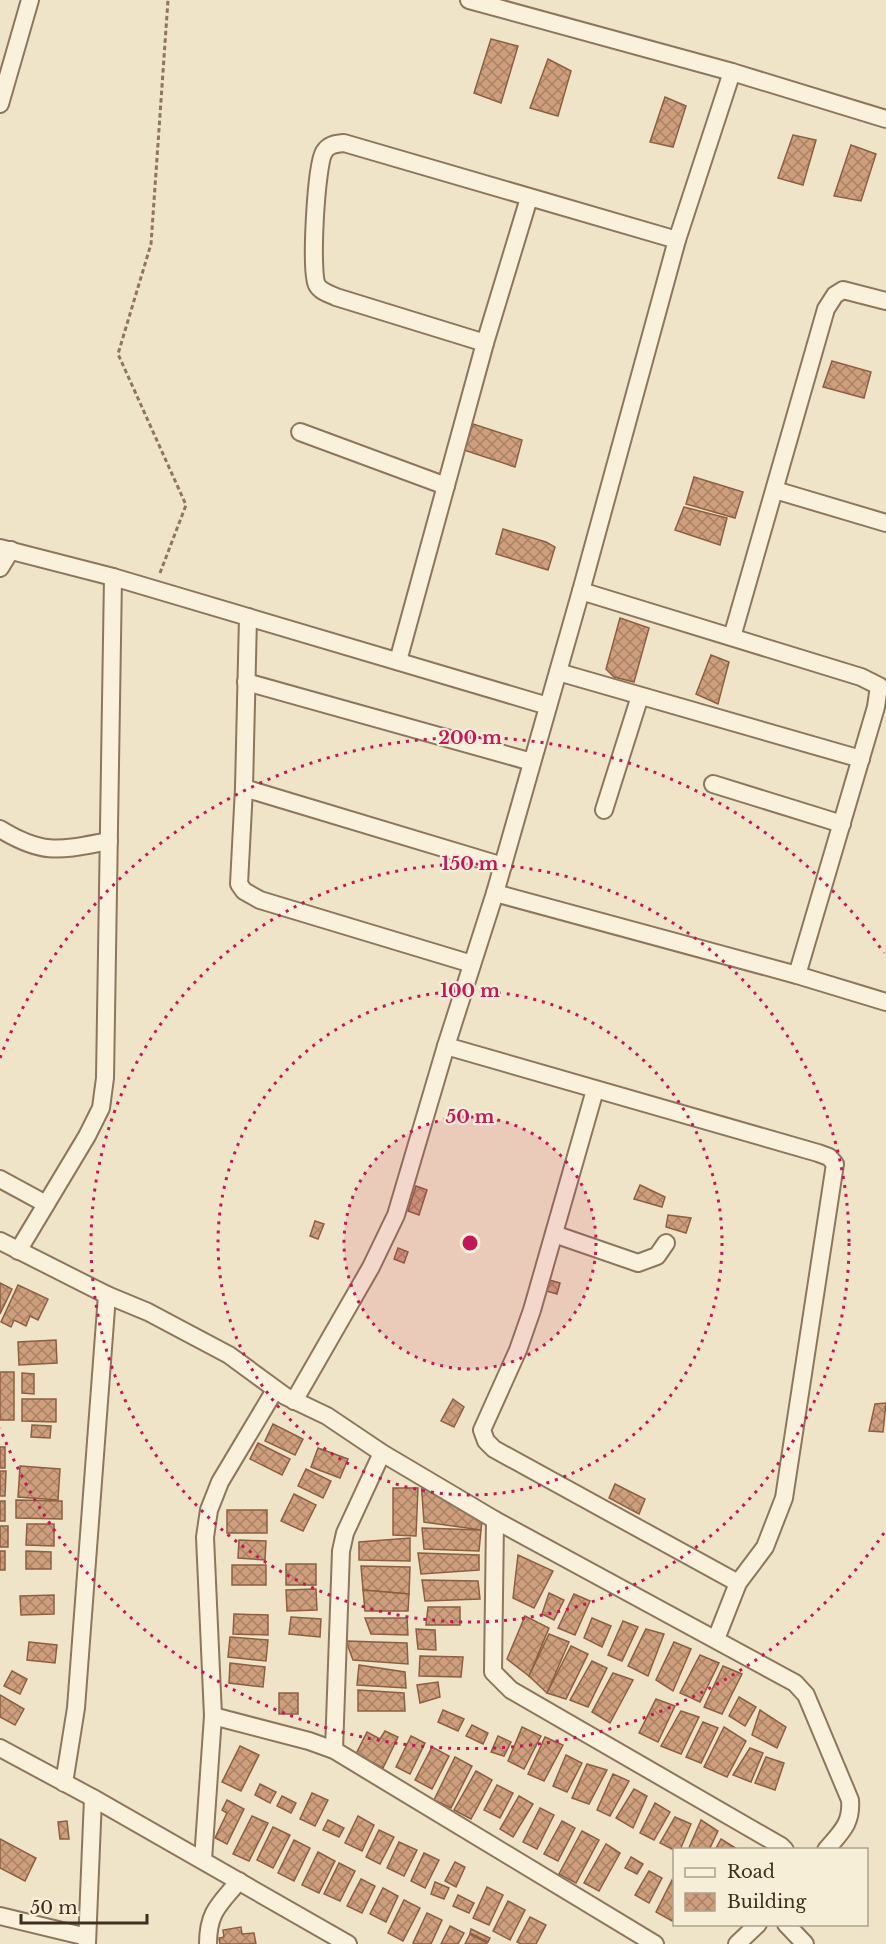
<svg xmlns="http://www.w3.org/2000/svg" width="886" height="1944" font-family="'Libre Baskerville',serif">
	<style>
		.building { fill: url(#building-cross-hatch); stroke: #8d5f41; stroke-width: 1.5 }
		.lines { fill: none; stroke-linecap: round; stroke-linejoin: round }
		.street-casing { stroke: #8d765c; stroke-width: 20 }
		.path { stroke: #8d765c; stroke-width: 3; stroke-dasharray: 4.5 3; stroke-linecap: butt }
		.street { stroke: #faf1dc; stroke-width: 16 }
		.ring { fill: none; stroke: #c2185b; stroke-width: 3; stroke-dasharray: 3 6 }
		.centre { fill: #c2185b; stroke: #f7eed8; stroke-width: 3 }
		.ring-label { font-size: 18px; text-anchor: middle; font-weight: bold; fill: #c2185b; stroke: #f7eed8; stroke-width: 4.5; stroke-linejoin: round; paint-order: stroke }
	</style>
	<defs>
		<pattern id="building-cross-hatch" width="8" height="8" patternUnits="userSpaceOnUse" patternTransform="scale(1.5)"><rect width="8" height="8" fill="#cf9f7d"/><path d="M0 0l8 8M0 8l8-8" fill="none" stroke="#a98266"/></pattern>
	</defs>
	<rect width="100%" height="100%" fill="#f0e4c8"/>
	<g class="building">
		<polygon points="491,39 518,46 501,103 474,93"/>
		<polygon points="548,59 571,71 558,116 530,108"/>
		<polygon points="665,97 686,106 673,147 650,142"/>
		<polygon points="793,135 816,140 803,185 778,178"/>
		<polygon points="851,145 876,154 861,201 834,196"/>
		<polygon points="832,361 871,372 864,398 823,387"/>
		<polygon points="473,424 522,440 515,467 464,450"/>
		<polygon points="694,477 743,492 735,518 686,504"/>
		<polygon points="684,507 727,518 720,545 675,530"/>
		<polygon points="503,529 546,542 555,547 548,570 496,554"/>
		<polygon points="620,618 649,628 634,682 614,677 606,669"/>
		<polygon points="711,655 729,662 718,704 696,694"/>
		<polygon points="640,1185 665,1197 662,1207 634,1199"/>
		<polygon points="416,1186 427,1190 419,1215 408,1211"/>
		<polygon points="668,1215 691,1218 686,1233 666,1227"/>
		<polygon points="315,1221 324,1224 318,1239 310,1236"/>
		<polygon points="398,1248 408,1252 404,1263 394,1259"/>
		<polygon points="546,1279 560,1283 557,1294 543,1290"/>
		<polygon points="0,1283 12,1289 0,1314"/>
		<polygon points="18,1285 48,1299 38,1320 30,1316 26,1326 14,1320 11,1327 1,1322"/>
		<polygon points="56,1340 57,1363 19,1365 18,1342"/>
		<rect x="0" y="1372" width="14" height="48"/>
		<polygon points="22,1373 34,1374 34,1394 22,1393"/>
		<polygon points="22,1399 56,1399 56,1422 22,1421"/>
		<polygon points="453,1399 464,1407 454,1427 441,1421"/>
		<polygon points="886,1403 883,1432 869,1431 875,1404"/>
		<polygon points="273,1424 303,1439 295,1455 265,1441"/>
		<polygon points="32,1425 51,1426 50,1438 31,1437"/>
		<polygon points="258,1443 290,1459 282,1475 250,1459"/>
		<rect x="0" y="1447" width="5" height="21"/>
		<polygon points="318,1448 348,1459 340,1478 311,1467"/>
		<polygon points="20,1466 60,1469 58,1500 18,1497"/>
		<polygon points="306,1469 331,1481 323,1498 298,1486"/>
		<polygon points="0,1471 6,1471 5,1496 0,1496"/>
		<polygon points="421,1481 482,1520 481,1530 424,1522"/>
		<polygon points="615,1484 645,1499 639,1514 609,1498"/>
		<polygon points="393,1488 418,1488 416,1536 393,1535"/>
		<polygon points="294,1494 316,1505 303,1531 281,1521"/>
		<polygon points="16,1500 62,1501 62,1519 16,1518"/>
		<rect x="0" y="1501" width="5" height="20"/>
		<rect x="227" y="1510" width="40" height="23"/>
		<polygon points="27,1524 54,1524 54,1546 26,1545"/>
		<rect x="0" y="1526" width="8" height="21"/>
		<polygon points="422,1528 481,1530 479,1551 424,1549"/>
		<polygon points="410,1538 410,1561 359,1560 359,1542"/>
		<polygon points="239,1540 266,1541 265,1560 238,1558"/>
		<rect x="0" y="1551" width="5" height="19"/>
		<polygon points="26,1551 51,1552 51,1569 26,1569"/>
		<polygon points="418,1553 479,1555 479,1570 421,1574"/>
		<polygon points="518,1555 553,1571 534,1608 513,1598"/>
		<rect x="286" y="1564" width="30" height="21"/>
		<rect x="232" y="1565" width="34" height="20"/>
		<polygon points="361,1566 410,1567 409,1594 363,1590"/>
		<polygon points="422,1580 478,1581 480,1599 425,1601"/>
		<polygon points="316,1589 317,1610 287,1611 286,1590"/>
		<polygon points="363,1590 409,1594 408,1611 365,1611"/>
		<polygon points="549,1593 564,1600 554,1620 542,1614"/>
		<polygon points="574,1594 590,1601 575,1635 558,1628"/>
		<polygon points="54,1595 54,1614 21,1615 20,1596"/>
		<polygon points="428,1607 460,1607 460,1625 426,1625"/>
		<polygon points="234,1614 268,1615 268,1635 233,1634"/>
		<polygon points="525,1616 549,1628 529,1676 507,1659"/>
		<polygon points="291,1617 321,1619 320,1637 289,1634"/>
		<polygon points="365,1618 407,1618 408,1635 371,1634"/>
		<polygon points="592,1618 611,1626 602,1647 584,1638"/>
		<polygon points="623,1621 638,1627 622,1661 608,1655"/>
		<polygon points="416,1629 435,1630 436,1650 418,1649"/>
		<polygon points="646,1629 664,1634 648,1676 628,1666"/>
		<polygon points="549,1634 569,1642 547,1693 529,1676"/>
		<polygon points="230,1637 268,1640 266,1661 228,1657"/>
		<polygon points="346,1641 407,1643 408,1664 353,1660"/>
		<polygon points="29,1642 57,1645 55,1663 27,1660"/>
		<polygon points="674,1642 691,1649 673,1691 656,1680"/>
		<polygon points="571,1646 588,1654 566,1699 547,1693"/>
		<polygon points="700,1655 719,1663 700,1702 680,1693"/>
		<polygon points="420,1656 463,1657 461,1677 419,1676"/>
		<polygon points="592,1661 607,1668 588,1707 570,1700"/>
		<polygon points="230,1663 265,1667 263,1687 229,1683"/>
		<polygon points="359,1665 405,1672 406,1688 357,1685"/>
		<polygon points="723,1666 742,1674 722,1714 704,1707"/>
		<polygon points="12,1671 27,1679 20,1694 4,1686"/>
		<polygon points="613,1673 633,1680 610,1723 592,1712"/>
		<polygon points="438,1682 440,1697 420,1703 417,1685"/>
		<polygon points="358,1690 404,1693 405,1711 358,1711"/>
		<rect x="279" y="1693" width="19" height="21"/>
		<polygon points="0,1695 24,1709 15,1725 0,1717"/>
		<polygon points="739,1697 756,1707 745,1726 729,1716"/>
		<polygon points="656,1699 675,1706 658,1742 639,1733"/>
		<polygon points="443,1710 464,1719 458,1731 438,1722"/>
		<polygon points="760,1710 786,1727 777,1748 752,1735"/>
		<polygon points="681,1711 699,1717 681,1754 661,1746"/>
		<polygon points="703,1722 718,1728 701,1763 686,1757"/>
		<polygon points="472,1725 488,1733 483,1744 466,1736"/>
		<polygon points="522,1727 541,1736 524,1769 508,1761"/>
		<polygon points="724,1727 746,1741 727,1777 704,1767"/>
		<polygon points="385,1731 398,1737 383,1768 356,1754 367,1732 380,1739"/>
		<polygon points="411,1736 425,1743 410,1774 396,1767"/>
		<polygon points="498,1736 511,1742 504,1756 491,1752"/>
		<polygon points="545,1737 563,1745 544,1781 528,1774"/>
		<polygon points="240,1746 259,1755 241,1791 222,1782"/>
		<polygon points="432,1747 449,1756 432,1789 415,1780"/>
		<polygon points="750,1748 763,1753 751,1782 733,1775"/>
		<polygon points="566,1755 582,1763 567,1792 553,1786"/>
		<polygon points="455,1757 472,1766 451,1808 434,1800"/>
		<polygon points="766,1757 784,1763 775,1790 755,1783"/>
		<polygon points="587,1764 607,1770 589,1804 572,1798"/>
		<polygon points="476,1771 492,1780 471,1819 454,1810"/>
		<polygon points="613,1774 629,1781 610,1816 597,1810"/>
		<polygon points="260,1784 276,1792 270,1803 255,1795"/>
		<polygon points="497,1785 513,1793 500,1818 484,1810"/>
		<polygon points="634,1789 647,1796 633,1828 616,1818"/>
		<polygon points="312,1793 328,1800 315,1826 300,1819"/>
		<polygon points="282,1796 296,1803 291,1813 277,1806"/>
		<polygon points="519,1796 533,1804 513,1837 500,1829"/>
		<polygon points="227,1800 244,1809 227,1844 215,1838 227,1813 222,1810"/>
		<polygon points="655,1803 670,1812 654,1840 640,1833"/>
		<polygon points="540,1808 554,1815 537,1849 523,1842"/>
		<polygon points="252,1816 268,1823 249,1861 233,1854"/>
		<polygon points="358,1816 374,1825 362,1851 345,1843"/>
		<polygon points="675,1817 691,1824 680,1850 674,1850 660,1843"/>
		<polygon points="328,1820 344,1828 339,1837 323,1830"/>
		<polygon points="701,1820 718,1831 709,1850 688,1850"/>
		<polygon points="67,1821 69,1839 60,1839 58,1822"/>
		<polygon points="562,1821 575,1828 558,1861 544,1854"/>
		<polygon points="273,1827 290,1835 273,1868 257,1860"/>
		<polygon points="379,1830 394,1837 380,1864 366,1857"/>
		<polygon points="582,1831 599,1840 576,1883 559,1874"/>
		<polygon points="0,1839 36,1858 25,1881 0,1868"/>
		<polygon points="721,1839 737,1849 737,1850 715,1850"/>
		<polygon points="294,1840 310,1848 294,1881 278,1873"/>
		<polygon points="399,1842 417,1850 404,1876 387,1868"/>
		<polygon points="606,1844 620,1853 599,1891 584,1883"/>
		<polygon points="318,1852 335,1861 319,1893 302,1885"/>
		<polygon points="424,1853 439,1860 425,1888 411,1881"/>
		<polygon points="631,1857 643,1864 637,1874 625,1868"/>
		<polygon points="455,1862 465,1867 456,1887 445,1881"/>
		<polygon points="339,1863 355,1871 340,1901 324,1894"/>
		<polygon points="649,1871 662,1878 649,1903 635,1895"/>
		<polygon points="361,1879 375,1886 362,1913 347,1906"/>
		<polygon points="672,1880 674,1882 674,1915 672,1921 656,1912"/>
		<polygon points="435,1882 449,1888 444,1899 431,1894"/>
		<polygon points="487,1887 503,1895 489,1925 473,1918"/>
		<polygon points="383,1888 398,1896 386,1922 370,1914"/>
		<polygon points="458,1895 474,1903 469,1913 453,1906"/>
		<polygon points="404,1900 420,1908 403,1941 388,1933"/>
		<polygon points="508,1901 525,1910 510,1940 493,1931"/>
		<polygon points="427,1913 442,1920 431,1944 415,1944 413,1943"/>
		<polygon points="530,1917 546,1925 536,1944 521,1944 517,1942"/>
		<polygon points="450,1926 464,1933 458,1944 441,1944"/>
		<polygon points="241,1927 242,1934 254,1933 256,1944 220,1944 219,1938 224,1937 223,1930"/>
		<polygon points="471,1929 490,1938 488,1942 470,1933"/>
		<polygon points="470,1934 487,1943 487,1944 465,1944"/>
	</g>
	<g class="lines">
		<g class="street-casing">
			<g id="street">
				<polyline points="469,0 732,72 886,119"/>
				<polyline points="0,104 30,0"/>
				<path d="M529,198L485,343L336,297C330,294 321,292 317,285C310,272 316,165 324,152C329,144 336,144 344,143L677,240"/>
				<polyline points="300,432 446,486"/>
				<polyline points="775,490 886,523"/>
				<polyline points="0,548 113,577 548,706"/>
				<polyline points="0,568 11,550"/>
				<polyline points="581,591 861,677 879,686 876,707 797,975"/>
				<polyline points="248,617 244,788 239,884 244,891 260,900 472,964"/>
				<polyline points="732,637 826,309 835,295 843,290 886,301"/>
				<polyline points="398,661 485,343"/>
				<polyline points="558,672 861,759"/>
				<polyline points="246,682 532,762"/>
				<polyline points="713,784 842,824"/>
				<polyline points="244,788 503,866"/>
				<polyline points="604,810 640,696"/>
				<path d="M0,829C44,856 61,850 109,841"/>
				<polyline points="495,893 797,975 886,1002"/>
				<polyline points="446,1046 818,1153 829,1157 835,1164 784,1498 765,1547 738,1583 716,1639"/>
				<polyline points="595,1090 532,1310 518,1350 482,1430 486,1441 494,1449 738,1583"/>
				<polyline points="0,1179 46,1204"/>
				<polyline points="554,1234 638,1263 657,1256 666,1243"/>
				<path d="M0,1241L107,1295L148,1312L229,1355L285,1396L327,1416L382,1453L495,1520L795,1683L806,1695L850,1800C852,1824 841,1832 826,1850"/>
				<polyline points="18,1251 87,1136 101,1108 105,1078 113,577"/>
				<polyline points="294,1401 371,1267 396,1215 446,1046 495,893 581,591 677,240 732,72"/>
				<polyline points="495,1520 493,1672 511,1690 781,1846 785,1850"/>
				<polyline points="213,1716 309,1741 334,1750 655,1944"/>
				<polyline points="0,1748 93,1798 348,1944"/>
				<polyline points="334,1750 341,1551 345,1533 382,1453"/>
				<polyline points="64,1783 76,1708 107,1295"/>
				<polyline points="203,1860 213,1716 205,1537 209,1510 220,1482 275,1390"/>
				<polyline points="0,1916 87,1937"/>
				<polyline points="786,1924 805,1944"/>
				<polyline points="87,1944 93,1798"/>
				<path d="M208,1944C208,1912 219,1905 239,1881"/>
				<polyline points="737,1944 758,1924"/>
			</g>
		</g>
		<polyline class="path" points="160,573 186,505 118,354 151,244 168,0"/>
		<use href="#street" class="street"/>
	</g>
	<circle cx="470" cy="1243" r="126" fill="#c2185b" fill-opacity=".12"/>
	<g class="ring">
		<circle cx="470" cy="1243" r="126"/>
		<circle cx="470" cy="1243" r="252"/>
		<circle cx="470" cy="1243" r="379"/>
		<path d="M884 1533A505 505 0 0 1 0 1428M0 1058A505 505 0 0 1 884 953"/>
	</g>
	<circle cx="470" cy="1243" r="9" class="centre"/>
	<g class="ring-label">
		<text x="470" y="744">200 m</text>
		<text x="470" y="870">150 m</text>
		<text x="470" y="997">100 m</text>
		<text x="470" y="1123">50 m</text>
	</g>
	<rect x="673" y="1848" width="195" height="78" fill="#f7eed8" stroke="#ada18e" stroke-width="1.5"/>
	<rect x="685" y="1868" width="30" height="9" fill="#faf1dc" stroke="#ada18e" stroke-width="1.5"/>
	<text x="727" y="1878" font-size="18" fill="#3d2e20">Road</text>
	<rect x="685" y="1893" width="30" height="18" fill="url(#building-cross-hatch)" stroke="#ada18e" stroke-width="1.5"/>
	<text x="727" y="1908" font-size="18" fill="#3d2e20">Building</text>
	<path d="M21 1914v9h126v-9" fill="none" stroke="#3d2e20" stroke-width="3"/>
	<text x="30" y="1914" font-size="18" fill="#3d2e20" stroke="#f7eed8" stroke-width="4.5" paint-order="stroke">50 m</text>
</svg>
